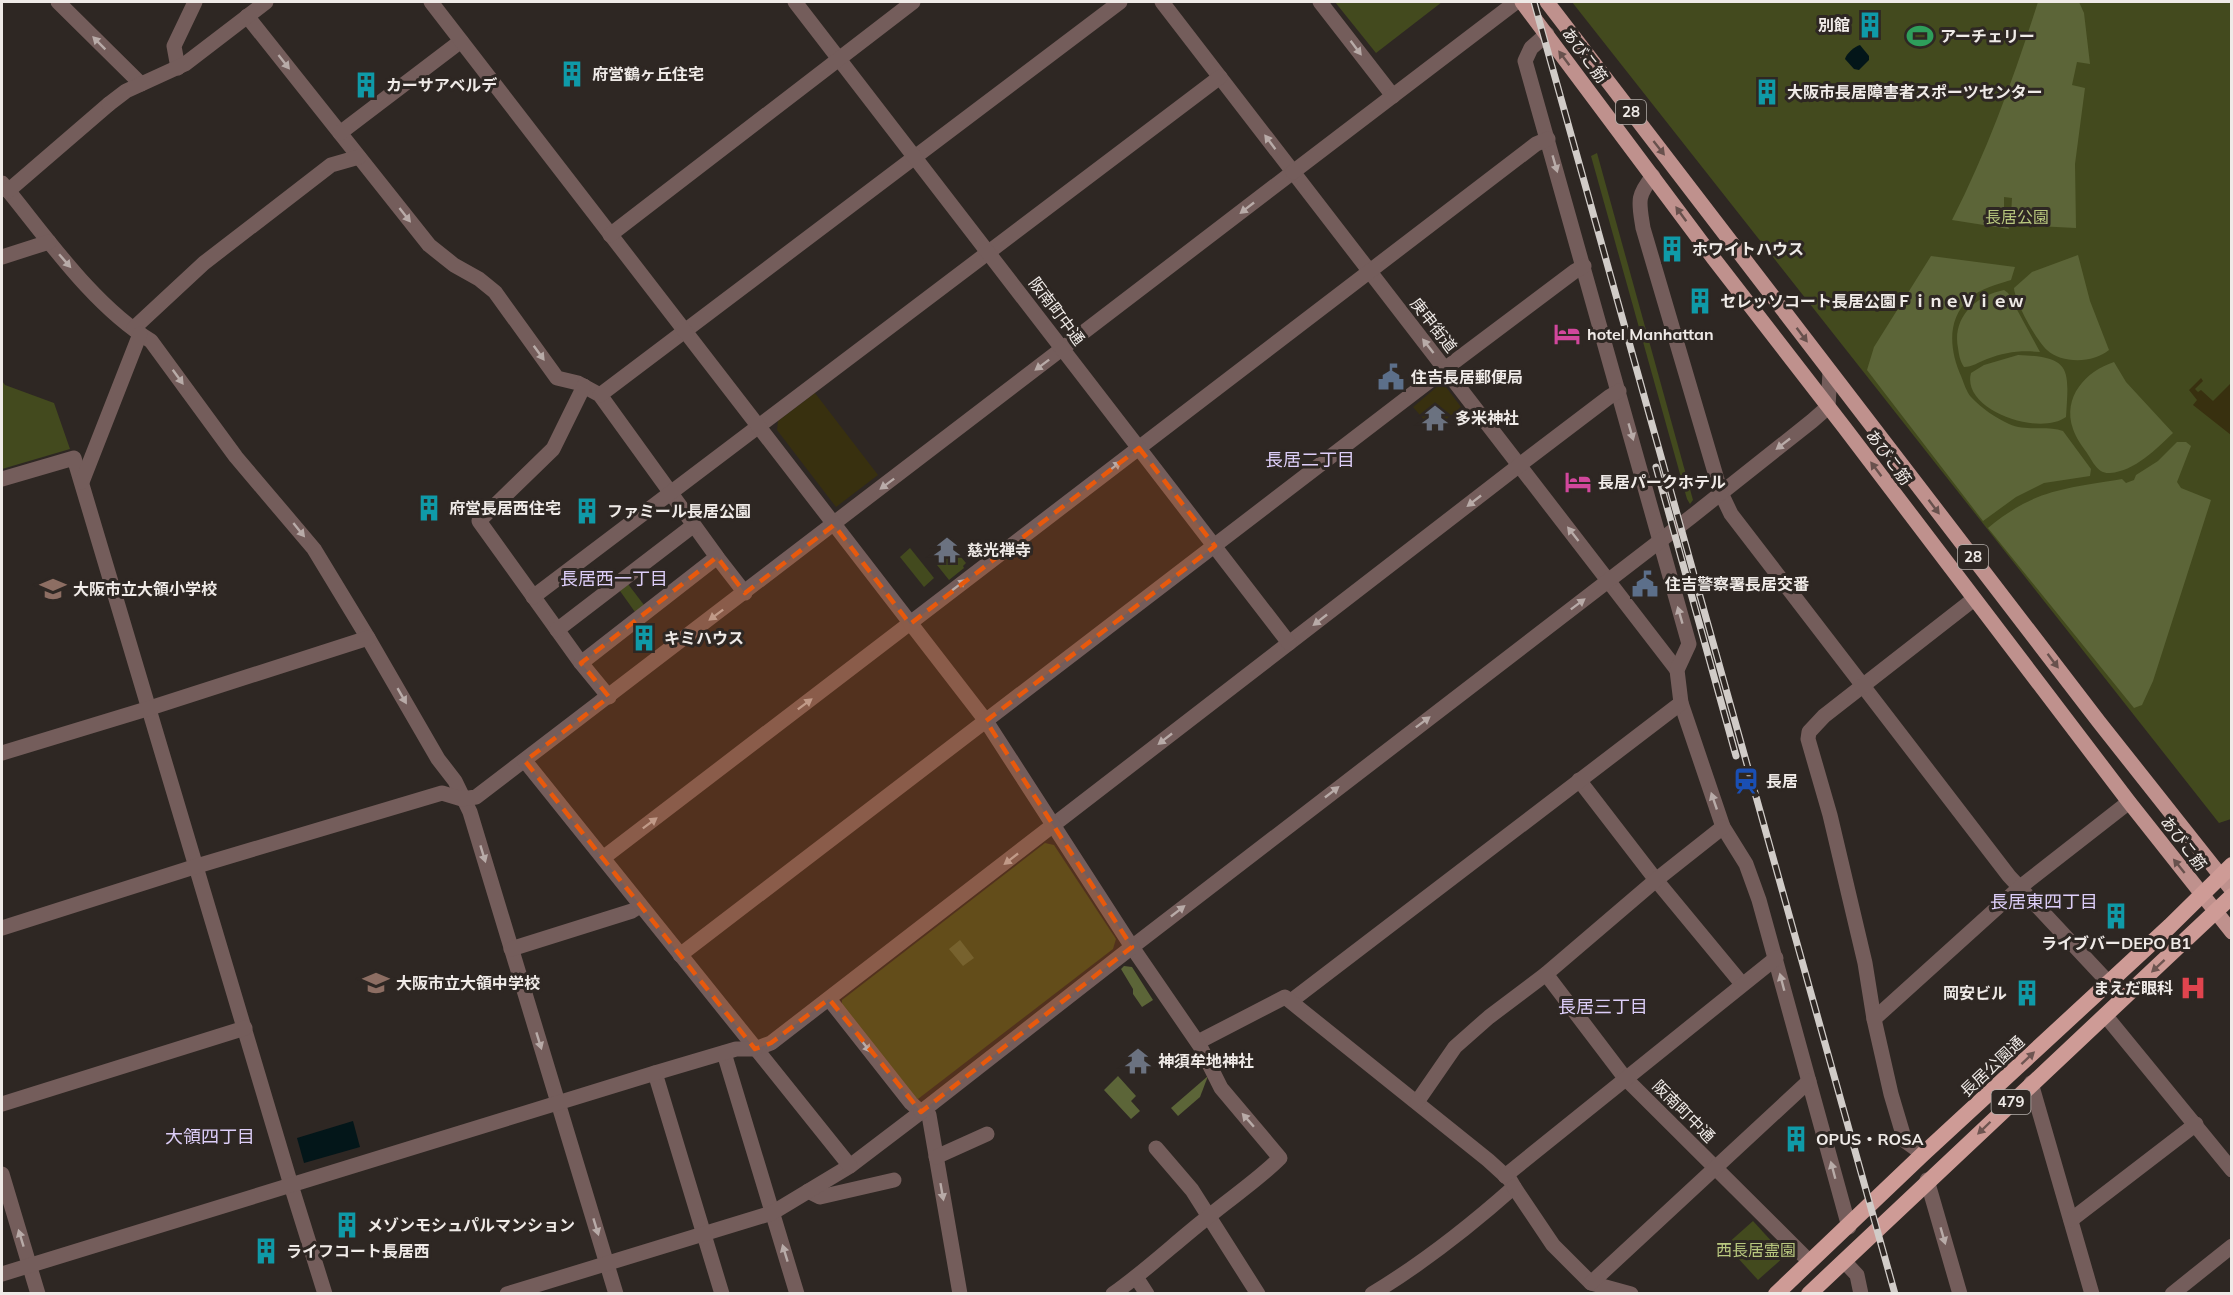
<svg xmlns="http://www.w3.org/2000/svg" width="2233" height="1295" font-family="Mulish,'Noto Sans JP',sans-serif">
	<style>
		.green { fill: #434a1e }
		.forest { fill: #5c6538 }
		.sand { fill: #38300f }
		.water { fill: #031619 }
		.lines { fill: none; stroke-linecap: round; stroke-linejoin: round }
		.minor { stroke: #745d5b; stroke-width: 15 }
		.tertiary { stroke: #745d5b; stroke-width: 15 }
		.primary { stroke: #bf918d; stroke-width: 15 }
		.trunk { stroke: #ce9b96; stroke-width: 16 }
		.rail-casing { stroke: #d1ccc8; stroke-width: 7 }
		.rail { stroke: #2e2723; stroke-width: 4.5; stroke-dasharray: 14; stroke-linecap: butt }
		.oneway { fill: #b8aba8 }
		.oneway2 { fill: #68514d }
		.oneway3 { fill: #6e5551 }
		.marked { fill: #e8590c; fill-opacity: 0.2; stroke: #e8590c; stroke-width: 4.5; stroke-dasharray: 12 8; stroke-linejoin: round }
		.labels { text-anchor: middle; stroke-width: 6; stroke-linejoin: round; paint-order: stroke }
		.shield { fill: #2e2723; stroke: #b5b0ac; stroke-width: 1.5 }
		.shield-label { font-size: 15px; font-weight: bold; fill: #efeae7 }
		.poi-label { font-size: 16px; font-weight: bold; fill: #efeae7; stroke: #2e2723; text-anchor: start }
		.street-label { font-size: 16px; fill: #efeae7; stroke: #2e2723 }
		.park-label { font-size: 16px; fill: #b9c87f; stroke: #2e2723 }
		.neighbourhood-label { font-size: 18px; fill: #ddcef8; stroke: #2e2723 }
	</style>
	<rect width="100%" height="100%" fill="#2e2723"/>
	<g class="green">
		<polygon points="1335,2 1442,2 1376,53"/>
		<polygon points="1572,2 2231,2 2231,819 2219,823"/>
		<polygon points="1597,153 1693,500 1690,504 1687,499 1591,156"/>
		<polygon points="2,381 5,385 54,403 70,449 2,469"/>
		<polygon points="910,548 934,578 924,587 900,557"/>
		<polygon points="955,550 966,563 963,566 964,568 949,580 937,565"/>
		<polygon points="628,584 644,605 635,612 620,591"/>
		<polygon points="1045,843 1054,845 1116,939 1113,949 918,1099 912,1098 842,1006 842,1000"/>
		<polygon points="1753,1221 1785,1256 1758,1280 1726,1245"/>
	</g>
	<g class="forest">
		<path d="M2038,2H2079L2084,13L2090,64L2077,62L2072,85L2085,88L2075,164L2076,228L2014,225L2011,215L2012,198L2004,197V215L2009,229L1952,220C1988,149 2014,77 2038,2Z"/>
		<path d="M2078,255L2090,301L2109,350C2094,363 2062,364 2047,350C2036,340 2015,302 2014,288L2032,272Z"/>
		<path d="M1931,256L2015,267L2011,280C1996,285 1981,288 1969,299C1946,320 1950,351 1961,376C1964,383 1966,391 1971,397C1981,408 1996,418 2009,424C2027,432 2047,425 2063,431L2091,469L2090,476L2044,483L2016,497L1983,521L1867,370L1874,347Z"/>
		<path d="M2004,290L2008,293L2040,352C2021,350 2005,352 1987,359C1979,362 1972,367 1964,367C1960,361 1959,355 1958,348C1952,318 1975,296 2004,290Z"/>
		<path d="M2018,355C2072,357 2069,369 2066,417C2038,437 1961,409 1971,373L1984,365Z"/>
		<path d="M2114,362L2126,382L2173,433C2156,449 2135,471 2110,473C2098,474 2093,462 2087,453C2082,446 2076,438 2073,429C2062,397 2086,371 2114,362Z"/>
		<path d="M2177,442H2186L2191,446L2177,482L2181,488L2211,500L2153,681L2142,705L2134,708L1988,528C2035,489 2064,489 2122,479L2126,483L2134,480L2136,475L2158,461Z"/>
		<polygon points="960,940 974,958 963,966 949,949"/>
		<polygon points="1124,966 1132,967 1153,1000 1142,1007 1133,994 1133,989 1121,969"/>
		<polygon points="1118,1076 1136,1096 1131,1101 1140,1111 1131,1119 1104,1090"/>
		<polygon points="1208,1076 1200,1097 1178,1116 1171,1108"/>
	</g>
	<g class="sand">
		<polygon points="2201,378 2203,381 2195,389 2198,392 2201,390 2213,401 2231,383 2231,435 2193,405 2197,400 2189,390"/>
		<polygon points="1438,386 1446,387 1461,407 1433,430 1413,407"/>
		<polygon points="815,393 878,475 836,507 777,430 778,421"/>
	</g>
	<g class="water">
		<path d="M1860,45L1869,56V60L1859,70L1854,69L1845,59C1846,54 1855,46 1860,45Z"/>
		<polygon points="353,1121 360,1147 304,1163 297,1138"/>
	</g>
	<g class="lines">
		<g class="minor">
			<polyline points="58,2 141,84"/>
			<polyline points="1162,2 1677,670"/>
			<polyline points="1320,2 1393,96"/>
			<polyline points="247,16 429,245 454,265 479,279 495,292 557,378 578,383 600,395 717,557 745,593"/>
			<polyline points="1547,34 1531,48 1525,61 1689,644 1677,670 1681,703 1723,827 1746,864 1759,900 1849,1227"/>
			<polyline points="178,68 174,46 195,2"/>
			<polyline points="340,133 461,41"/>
			<path d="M2,183C45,235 92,305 151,341L236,457L314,549L368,638L438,759L455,781L470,812L616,1294"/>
			<polyline points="8,191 109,104"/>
			<polyline points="2,257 49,242"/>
			<polyline points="134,328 204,263 331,165 359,157"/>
			<polyline points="584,386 553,449 479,521 581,663 609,697"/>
			<polyline points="600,395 1120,2"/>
			<polyline points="2,479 74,458 291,1185 325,1294"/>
			<polyline points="82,482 140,334"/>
			<polyline points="1721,493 1731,514 2009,876 2109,983"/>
			<polyline points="533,597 1220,77"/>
			<polyline points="557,630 694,525"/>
			<polyline points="581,663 717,557"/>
			<polyline points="2,753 150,708 368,638"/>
			<polyline points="1579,780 1656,880 1742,984"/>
			<polyline points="603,858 1536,144 1548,139"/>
			<polyline points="2,928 197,866 442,793 462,799 476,797 1293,172"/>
			<polyline points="511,949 632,911 640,906"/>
			<polyline points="1546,974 1625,1078 1810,1262"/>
			<polyline points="829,999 911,1103 921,1112 929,1115 960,1294"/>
			<polyline points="1291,1001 1681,703"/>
			<polyline points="2105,1015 2232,1170"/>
			<polyline points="1874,1019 2019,888 2129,802"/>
			<path d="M1198,1042L1285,997L1488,1160L1510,1180L1514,1187C1469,1227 1423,1263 1372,1294"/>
			<polyline points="755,1049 771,1043 1530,457 1609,397 1619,391"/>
			<polyline points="724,1053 797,1294"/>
			<polyline points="655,1073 722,1294"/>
			<polyline points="2031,1083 2092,1294"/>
			<polyline points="1417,1102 1455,1047 1489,1017 1546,974 1656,880 1723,827"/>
			<polyline points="2,1104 245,1028"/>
			<polyline points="1156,1148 1192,1190 1258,1294"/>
			<polyline points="936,1157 987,1134"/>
			<polyline points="2,1174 38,1294"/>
			<polyline points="1505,1176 1776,958"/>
			<polyline points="1927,1180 1960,1294"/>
			<polyline points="1514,1187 1553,1245 1591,1283 1631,1294"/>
			<polyline points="808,1191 820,1197 894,1180"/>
			<polyline points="2071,1220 2196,1124"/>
			<polyline points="1844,1261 1857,1275 1861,1294"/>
			<polyline points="1136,1277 1147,1294"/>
			<polyline points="1591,1283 1809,1081"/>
			<polyline points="507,1294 772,1213 850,1166 921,1112"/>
			<path d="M1113,1294C1147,1270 1176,1242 1208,1217C1232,1197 1258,1180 1280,1158L1221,1088L1200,1046L1132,947L1691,517L1812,421L1828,407L1830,372"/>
			<polyline points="2172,1294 2232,1246"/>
		</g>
		<g class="tertiary">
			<polyline points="431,2 986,721 1132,947 921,1112"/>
			<polyline points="795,2 1289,643"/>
			<polyline points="109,104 126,91 185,64 266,2"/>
			<polyline points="1293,172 1516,2"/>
			<path d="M1653,176C1636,197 1639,202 1643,228L1721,493"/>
			<polyline points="610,235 913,2"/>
			<polyline points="525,761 850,1166"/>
			<polyline points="680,955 1458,359 1575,271 1584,266"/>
			<polyline points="1923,1154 1905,1141 1891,1094 1874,1019 1865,963 1830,815 1808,739 1809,732 1824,716 1974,599"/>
			<polyline points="2,1274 655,1073 736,1049 755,1049"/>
		</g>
		<g class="primary">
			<polyline points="1522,2 1714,259 1844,427 2129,802 2232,932"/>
			<polyline points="1547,2 2099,722 2232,890"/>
		</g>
		<g class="trunk">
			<polyline points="1776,1294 1923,1154 2170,926 2232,865"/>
			<polyline points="1809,1294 2232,896"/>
		</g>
		<g class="rail-casing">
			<g id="rail">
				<polyline points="1534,2 1895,1294"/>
				<polyline points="1656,467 1736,756"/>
			</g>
		</g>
		<use href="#rail" class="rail"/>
	</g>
	<defs><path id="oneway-solid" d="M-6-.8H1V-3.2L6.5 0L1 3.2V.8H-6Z" transform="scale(1.5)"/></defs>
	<g class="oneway">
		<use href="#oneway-solid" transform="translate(99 43) rotate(-135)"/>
		<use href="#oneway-solid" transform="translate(1356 48) rotate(53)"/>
		<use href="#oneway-solid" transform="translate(284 62) rotate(52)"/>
		<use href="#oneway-solid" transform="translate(1270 142) rotate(-127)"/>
		<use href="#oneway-solid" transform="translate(1555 164) rotate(74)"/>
		<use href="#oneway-solid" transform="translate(1247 208) rotate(142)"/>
		<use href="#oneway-solid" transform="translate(405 215) rotate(52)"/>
		<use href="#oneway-solid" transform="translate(65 261) rotate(49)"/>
		<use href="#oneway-solid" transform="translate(1428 346) rotate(-128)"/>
		<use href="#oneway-solid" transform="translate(539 353) rotate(54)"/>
		<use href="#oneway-solid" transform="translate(1042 365) rotate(143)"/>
		<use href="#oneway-solid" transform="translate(178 377) rotate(54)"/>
		<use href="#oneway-solid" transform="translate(1631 432) rotate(74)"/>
		<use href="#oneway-solid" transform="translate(1783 444) rotate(142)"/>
		<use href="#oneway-solid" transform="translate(1114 467) rotate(-37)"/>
		<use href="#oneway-solid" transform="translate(887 484) rotate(143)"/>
		<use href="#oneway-solid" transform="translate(1474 501) rotate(142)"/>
		<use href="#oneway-solid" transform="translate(299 530) rotate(51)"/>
		<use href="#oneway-solid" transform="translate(1573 534) rotate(-128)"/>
		<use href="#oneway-solid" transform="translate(959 585) rotate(-38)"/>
		<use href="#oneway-solid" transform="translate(1578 604) rotate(-37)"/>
		<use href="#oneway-solid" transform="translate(716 615) rotate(143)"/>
		<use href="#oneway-solid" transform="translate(1680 615) rotate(-106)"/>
		<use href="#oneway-solid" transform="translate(1320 620) rotate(142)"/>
		<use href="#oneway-solid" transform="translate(402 696) rotate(60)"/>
		<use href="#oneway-solid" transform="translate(805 704) rotate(-37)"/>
		<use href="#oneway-solid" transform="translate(1423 722) rotate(-37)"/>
		<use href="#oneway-solid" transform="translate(1165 739) rotate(142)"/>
		<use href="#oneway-solid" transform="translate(1332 792) rotate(-38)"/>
		<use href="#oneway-solid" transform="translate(1714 801) rotate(-109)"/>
		<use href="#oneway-solid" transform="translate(650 823) rotate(-37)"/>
		<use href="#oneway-solid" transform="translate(483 854) rotate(73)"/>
		<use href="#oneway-solid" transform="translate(1011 859) rotate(142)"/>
		<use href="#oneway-solid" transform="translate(1178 911) rotate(-38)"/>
		<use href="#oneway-solid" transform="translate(1782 982) rotate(-105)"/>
		<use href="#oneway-solid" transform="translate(539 1041) rotate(73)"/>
		<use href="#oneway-solid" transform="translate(865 1045) rotate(52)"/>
		<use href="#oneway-solid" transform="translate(1248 1120) rotate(-131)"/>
		<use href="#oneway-solid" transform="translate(1833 1170) rotate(-105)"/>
		<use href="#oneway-solid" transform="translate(942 1192) rotate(80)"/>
		<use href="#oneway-solid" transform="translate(596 1227) rotate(73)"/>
		<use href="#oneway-solid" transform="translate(1943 1236) rotate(74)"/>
		<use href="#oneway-solid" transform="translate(21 1238) rotate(-107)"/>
		<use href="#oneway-solid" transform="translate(785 1253) rotate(-107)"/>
	</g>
	<g class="oneway2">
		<use href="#oneway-solid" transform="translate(1564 58) rotate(-127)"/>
		<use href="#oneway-solid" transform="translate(1659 148) rotate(52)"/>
		<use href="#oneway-solid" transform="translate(1681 214) rotate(-126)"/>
		<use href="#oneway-solid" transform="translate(1802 335) rotate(53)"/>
		<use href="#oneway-solid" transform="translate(1876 469) rotate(-127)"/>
		<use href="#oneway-solid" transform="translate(1934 507) rotate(53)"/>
		<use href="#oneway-solid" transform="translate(2053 661) rotate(53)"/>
		<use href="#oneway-solid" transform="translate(2179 866) rotate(-129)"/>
	</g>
	<g class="oneway3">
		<use href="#oneway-solid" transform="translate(2158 966) rotate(137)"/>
		<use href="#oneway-solid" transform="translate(2028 1058) rotate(-43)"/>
		<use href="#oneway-solid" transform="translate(1984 1128) rotate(136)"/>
	</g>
	<path class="marked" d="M1139,448L1215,546L986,721L1132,947L921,1112L829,999L771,1043L755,1049L525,761L609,697L581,663L717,557L745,593L834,525L910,624Z"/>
	<defs>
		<g id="building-bare" transform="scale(2.07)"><path d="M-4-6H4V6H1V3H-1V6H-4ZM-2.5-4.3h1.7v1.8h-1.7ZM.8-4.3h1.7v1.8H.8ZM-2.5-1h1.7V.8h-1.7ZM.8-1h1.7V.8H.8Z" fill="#0f9aa8" stroke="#2e2723" stroke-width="2.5" paint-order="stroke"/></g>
		<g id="stadium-bare" transform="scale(2.07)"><path d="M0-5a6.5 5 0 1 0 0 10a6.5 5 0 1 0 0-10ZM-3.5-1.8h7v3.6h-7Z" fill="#2e9e5b" stroke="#2e2723" stroke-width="2.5" paint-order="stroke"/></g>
		<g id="hotel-bare" transform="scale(2.07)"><path d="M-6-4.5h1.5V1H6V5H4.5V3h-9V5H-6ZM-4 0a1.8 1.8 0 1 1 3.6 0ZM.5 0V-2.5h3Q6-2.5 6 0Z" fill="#d1479c" stroke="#2e2723" stroke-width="2.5" paint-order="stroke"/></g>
		<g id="civic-bare" transform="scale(2.07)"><path d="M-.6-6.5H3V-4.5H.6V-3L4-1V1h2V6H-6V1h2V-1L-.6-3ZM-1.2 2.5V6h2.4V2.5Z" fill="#5c6f8a" stroke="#2e2723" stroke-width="2.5" paint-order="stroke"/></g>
		<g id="temple-bare" transform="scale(2.07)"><path d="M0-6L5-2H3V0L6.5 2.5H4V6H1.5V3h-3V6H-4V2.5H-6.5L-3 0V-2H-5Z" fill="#6b7280" stroke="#2e2723" stroke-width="2.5" paint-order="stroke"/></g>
		<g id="school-bare" transform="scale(2.07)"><path d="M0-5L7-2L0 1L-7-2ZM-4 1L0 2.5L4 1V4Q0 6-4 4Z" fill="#8d6e63" stroke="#2e2723" stroke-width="2.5" paint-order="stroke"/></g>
		<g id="station-bare" transform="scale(2.07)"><path d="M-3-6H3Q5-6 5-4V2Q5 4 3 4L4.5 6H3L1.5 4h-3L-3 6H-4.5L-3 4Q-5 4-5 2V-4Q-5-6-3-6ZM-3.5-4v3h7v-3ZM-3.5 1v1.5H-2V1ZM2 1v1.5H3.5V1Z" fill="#1a4fb4" stroke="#2e2723" stroke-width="2.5" paint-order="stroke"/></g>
		<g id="hospital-bare" transform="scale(2.07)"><path d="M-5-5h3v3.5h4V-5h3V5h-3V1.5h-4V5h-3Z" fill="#e0444e" stroke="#2e2723" stroke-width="2.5" paint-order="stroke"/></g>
	</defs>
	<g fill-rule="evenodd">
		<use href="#building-bare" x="1870" y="25"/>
		<use href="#stadium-bare" x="1920" y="36"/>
		<use href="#building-bare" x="572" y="74"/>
		<use href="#building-bare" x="366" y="85"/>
		<use href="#building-bare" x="1767" y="92"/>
		<use href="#building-bare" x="1672" y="249"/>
		<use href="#building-bare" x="1700" y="301"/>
		<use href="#hotel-bare" x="1567" y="334"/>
		<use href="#civic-bare" x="1391" y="377"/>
		<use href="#temple-bare" x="1435" y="418"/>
		<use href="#hotel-bare" x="1578" y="482"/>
		<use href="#building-bare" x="429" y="508"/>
		<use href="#building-bare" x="587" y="511"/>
		<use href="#temple-bare" x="947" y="550"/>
		<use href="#civic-bare" x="1645" y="584"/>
		<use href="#school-bare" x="53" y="589"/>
		<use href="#building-bare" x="644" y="638"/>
		<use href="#station-bare" x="1746" y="781"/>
		<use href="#building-bare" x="2116" y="916"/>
		<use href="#school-bare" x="376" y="983"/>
		<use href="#hospital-bare" x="2193" y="988"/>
		<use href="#building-bare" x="2027" y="993"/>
		<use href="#temple-bare" x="1138" y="1061"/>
		<use href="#building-bare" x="1796" y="1139"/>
		<use href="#building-bare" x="347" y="1225"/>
		<use href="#building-bare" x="266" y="1251"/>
	</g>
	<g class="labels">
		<g class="shield">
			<rect x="1616" y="100" width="30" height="24" rx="4.5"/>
			<rect x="1958" y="545" width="30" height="24" rx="4.5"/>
			<rect x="1991.5" y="1090" width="39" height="24" rx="4.5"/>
		</g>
		<g class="shield-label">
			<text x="1631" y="117">28</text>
			<text x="1973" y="562">28</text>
			<text x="2011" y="1107">479</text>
		</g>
		<g class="poi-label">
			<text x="1850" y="31" text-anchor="end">別館</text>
			<text x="1940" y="42">アーチェリー</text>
			<text x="592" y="80">府営鶴ヶ丘住宅</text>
			<text x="386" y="91">カーサアベルデ</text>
			<text x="1787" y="98">大阪市長居障害者スポーツセンター</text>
			<text x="1692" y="255">ホワイトハウス</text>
			<text x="1720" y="307">セレッソコート長居公園ＦｉｎｅＶｉｅｗ</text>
			<text x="1587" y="340">hotel Manhattan</text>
			<text x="1411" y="383">住吉長居郵便局</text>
			<text x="1455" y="424">多米神社</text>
			<text x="1598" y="488">長居パークホテル</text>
			<text x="449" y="514">府営長居西住宅</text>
			<text x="607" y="517">ファミール長居公園</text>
			<text x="967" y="556">慈光禅寺</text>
			<text x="1665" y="590">住吉警察署長居交番</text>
			<text x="73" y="595">大阪市立大領小学校</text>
			<text x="664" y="644">キミハウス</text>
			<text x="1766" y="787">長居</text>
			<text x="2116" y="949" text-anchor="middle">ライブバーDEPO B1</text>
			<text x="396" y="989">大阪市立大領中学校</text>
			<text x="2173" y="994" text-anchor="end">まえだ眼科</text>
			<text x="2007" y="999" text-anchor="end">岡安ビル</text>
			<text x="1158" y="1067">神須牟地神社</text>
			<text x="1816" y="1145">OPUS・ROSA</text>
			<text x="367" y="1231">メゾンモシュパルマンション</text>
			<text x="286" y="1257">ライフコート長居西</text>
		</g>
		<g class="street-label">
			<text transform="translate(1585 55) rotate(53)" y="6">あびこ筋</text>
			<text transform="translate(1057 311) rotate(53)" y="6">阪南町中通</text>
			<text transform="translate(1434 325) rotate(52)" y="6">庚申街道</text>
			<text transform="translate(1889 457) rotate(53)" y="6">あびこ筋</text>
			<text transform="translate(2184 843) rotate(52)" y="6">あびこ筋</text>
			<text transform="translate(1992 1066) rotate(-43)" y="6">長居公園通</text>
			<text transform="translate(1684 1111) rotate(45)" y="6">阪南町中通</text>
		</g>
		<g class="park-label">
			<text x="2017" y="223">長居公園</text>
			<text x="1756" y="1256">西長居霊園</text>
		</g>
		<g class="neighbourhood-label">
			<text x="1310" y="466">長居二丁目</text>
			<text x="614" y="585">長居西一丁目</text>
			<text x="2044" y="908">長居東四丁目</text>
			<text x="1603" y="1013">長居三丁目</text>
			<text x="210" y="1143">大領四丁目</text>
		</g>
	</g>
	<rect width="2233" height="1295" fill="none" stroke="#efeae7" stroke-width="6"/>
</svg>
